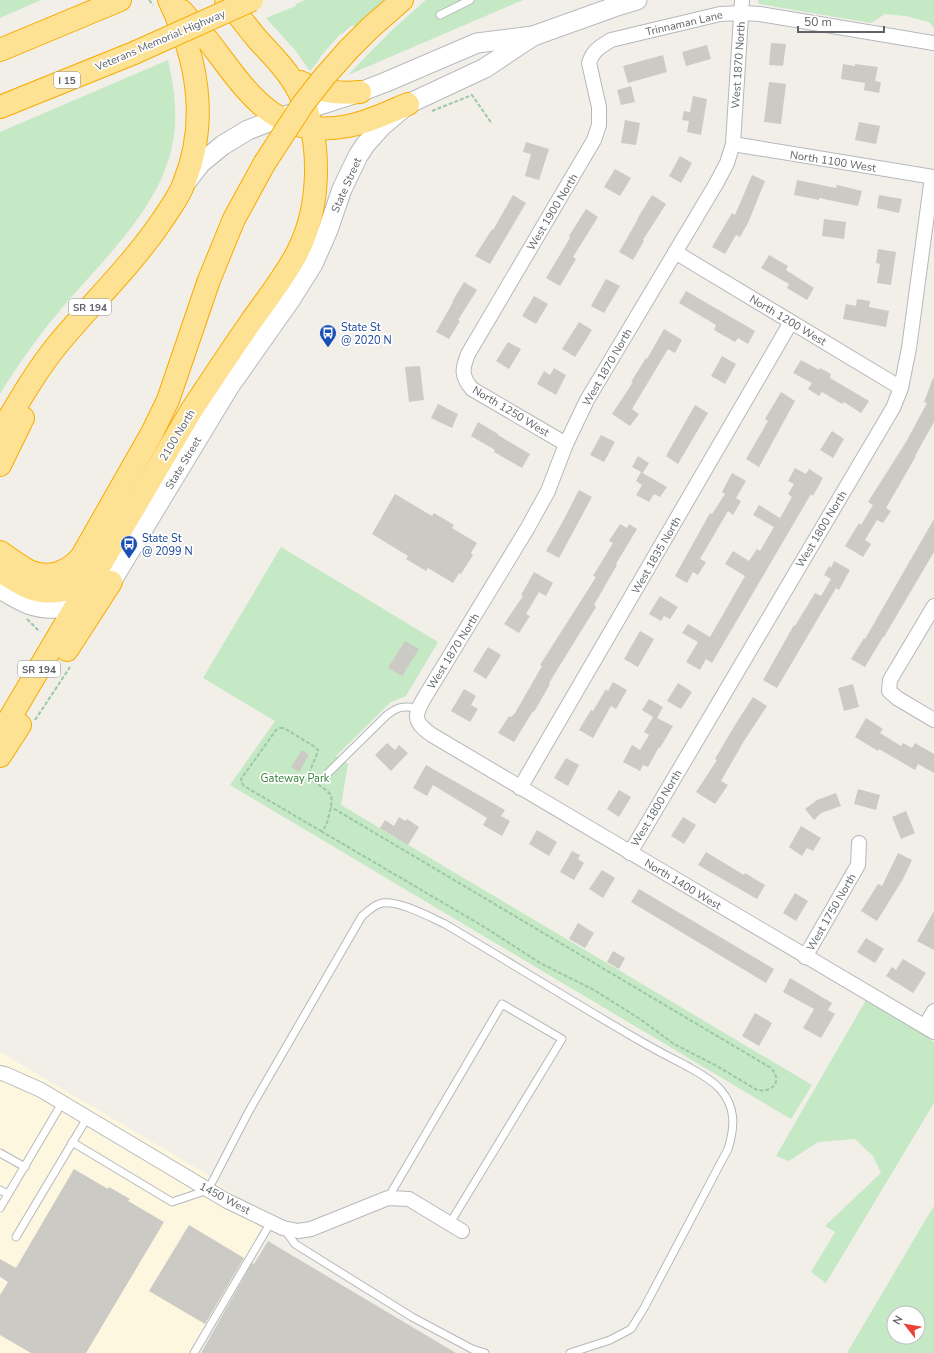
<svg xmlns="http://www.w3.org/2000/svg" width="934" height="1353" font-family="'Nunito Sans',sans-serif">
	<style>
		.commercial { fill: #fef7e0 }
		.green { fill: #c5e8c5; fill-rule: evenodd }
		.building { fill: #cccac5 }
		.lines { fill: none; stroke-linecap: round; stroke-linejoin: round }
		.lane-casing { stroke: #b5b8bc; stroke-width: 9 }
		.street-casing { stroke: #b5b8bc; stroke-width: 16 }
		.secondary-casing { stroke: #b6babf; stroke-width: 21 }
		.highway-casing { stroke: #f9ab00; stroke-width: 24 }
		.path { stroke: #9cc7a9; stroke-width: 2; stroke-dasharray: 4 2; stroke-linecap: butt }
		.lane { stroke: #fff; stroke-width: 7 }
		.street { stroke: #fff; stroke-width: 14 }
		.secondary { stroke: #fff; stroke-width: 19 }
		.highway { stroke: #fde293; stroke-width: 22 }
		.highway-bridge-casing { stroke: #f9ab00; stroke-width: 24; stroke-linecap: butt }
		.highway-bridge { stroke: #fde293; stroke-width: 22 }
		.labels { text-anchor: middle; stroke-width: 3.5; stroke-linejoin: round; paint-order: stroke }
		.shield { fill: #fff; stroke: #8f9295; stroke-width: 1 }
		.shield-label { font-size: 10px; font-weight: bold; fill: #5f6368 }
		.street-label { font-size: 11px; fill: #5f6368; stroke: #fff }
		.transit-label { font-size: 11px; fill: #164399; stroke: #fff; text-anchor: start }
		.park-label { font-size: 11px; fill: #348238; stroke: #fff }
	</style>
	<rect width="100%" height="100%" fill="#f1efe8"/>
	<polygon class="commercial" points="0,1052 203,1172 271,1222 194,1353 0,1353"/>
	<g class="green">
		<polygon points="0,0 41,0 0,18"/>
		<polygon points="305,0 388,0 357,29 352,25 342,34 341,33 320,57 319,60 310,71 295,50 266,18 296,6 296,4"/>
		<polygon points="426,0 523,0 348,75 392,30"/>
		<polygon points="758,0 934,0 934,28 929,22 906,16 885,14 871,23 759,4"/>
		<path d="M168,60C174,87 178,114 173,141C162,207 103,259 62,308C39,335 18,364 0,394V132Z"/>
		<polygon points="281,547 438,642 406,696 391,702 336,756 348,764 341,805 812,1085 791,1119 230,785 275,721 203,678"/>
		<polygon points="866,1000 923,1034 934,1042 934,1103 826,1283 811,1272 835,1232 825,1226 881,1173 873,1156 855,1139 818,1142 789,1161 776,1156"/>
		<path d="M934,1206V1353H847L926,1219ZM894,1313H918V1337H894Z"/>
	</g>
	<g class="building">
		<polygon points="771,43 786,44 783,66 769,65"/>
		<polygon points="707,45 711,59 686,66 682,52"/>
		<polygon points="663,55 667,72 628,83 623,66"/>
		<polygon points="843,64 855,66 855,64 878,67 875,81 881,82 879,93 864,90 865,83 841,79"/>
		<polygon points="769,82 786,84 781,124 764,122"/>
		<polygon points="631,86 635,102 621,105 617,90"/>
		<polygon points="693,96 707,99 701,135 687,132 689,121 682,120 684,111 690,112"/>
		<polygon points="625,120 640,123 636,145 621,143"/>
		<polygon points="859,122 880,126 876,144 855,140"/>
		<polygon points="526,142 549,149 539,180 525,176 531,154 523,152"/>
		<polygon points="680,156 692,163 681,183 669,176"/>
		<polygon points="615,169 631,178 620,196 604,187"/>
		<polygon points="752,175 765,181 748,223 740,237 736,235 725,254 712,247 732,213 735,215"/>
		<polygon points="797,180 836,188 837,185 862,191 858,206 819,198 819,200 794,195"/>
		<polygon points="513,195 526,203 490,264 475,256 492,229 493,230"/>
		<polygon points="652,195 666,204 643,240 644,241 633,260 619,252 638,219 637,219"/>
		<polygon points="879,195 902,199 899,213 877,208"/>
		<polygon points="586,209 598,217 573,257 576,259 560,286 546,278 570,238 569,236"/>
		<polygon points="824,219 846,222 844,239 822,236"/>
		<polygon points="878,249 896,252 891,285 877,283 880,264 876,263"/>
		<polygon points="769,255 788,266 786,270 814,288 807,300 787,288 789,284 761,268"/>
		<polygon points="606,279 620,286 604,313 591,306"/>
		<polygon points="464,282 477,290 458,320 460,321 449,339 436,332 453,302 452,302"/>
		<polygon points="686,291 755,331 748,344 738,338 735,342 714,330 716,325 679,303"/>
		<polygon points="534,296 548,304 536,324 522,316"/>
		<polygon points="857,299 870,301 869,307 889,311 886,327 843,319 846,304 856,306"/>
		<polygon points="579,322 592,330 575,357 562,349"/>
		<polygon points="664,329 682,340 675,353 668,349 632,409 639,414 630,426 612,414 633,382 631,382 646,358 647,359"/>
		<polygon points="508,342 521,349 509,369 496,361"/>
		<polygon points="722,356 736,364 725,384 711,376"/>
		<polygon points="801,360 819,370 820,368 831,374 830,378 869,401 861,413 844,402 842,404 822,392 819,396 808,389 812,383 793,373"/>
		<polygon points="420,366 424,400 409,402 405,367"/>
		<polygon points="554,368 566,375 556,395 537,384 544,371 550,375"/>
		<polygon points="933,378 934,378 934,422 915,456 916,456 886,508 891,511 883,523 877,520 865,540 871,544 863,557 845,546 859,523 861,525 873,505 868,502 906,442 927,403 924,402"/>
		<polygon points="781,392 795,401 759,467 746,459 768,421 765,419"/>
		<polygon points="438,404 458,414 452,428 431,418"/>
		<polygon points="695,405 708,413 678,464 666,456"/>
		<polygon points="478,422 498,434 498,435 530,454 522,468 494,452 495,450 471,436"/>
		<polygon points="832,431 844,439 833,458 820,450"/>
		<polygon points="601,435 615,442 604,462 590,455"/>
		<polygon points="638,456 649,463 643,473 632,467"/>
		<polygon points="795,468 806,474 809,469 823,478 813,496 811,494 712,663 706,659 700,670 686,662 698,642 682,633 688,624 710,637 745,576 725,564 733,551 749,561 757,549 760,551 774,527 753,515 759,505 780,518 792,497 788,494 794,484 788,481"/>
		<polygon points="641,472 667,487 660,497 654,494 649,502 636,495 642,485 636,481"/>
		<polygon points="732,473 746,481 736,498 741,501 733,515 728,511 700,559 706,562 698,575 693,572 687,583 675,576 710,513 712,514 725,494 722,492"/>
		<polygon points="579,490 592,497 559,558 546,551 562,523"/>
		<polygon points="395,494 432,516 434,513 454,525 452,528 477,543 471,553 473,555 461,574 459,573 453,583 428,568 426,571 406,559 408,556 372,534"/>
		<polygon points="934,519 934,552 884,637 883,637 865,667 851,659 864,638 865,639"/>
		<polygon points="620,524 627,528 629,524 637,529 616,564 617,565 594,605 596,607 549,683 550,684 534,712 533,711 514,742 498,733 509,716 511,717 515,713 542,666 540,665 596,577 593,576 613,543 609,541"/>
		<polygon points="834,561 850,570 839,590 836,588 777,688 763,680 794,625 795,626 815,593 821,596 831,579 824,575 829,566 831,568"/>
		<polygon points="534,572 553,583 546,596 539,592 526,614 530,616 519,633 504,624 523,596 521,595"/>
		<polygon points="660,596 678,607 670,619 664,616 661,621 649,614"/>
		<polygon points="640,631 654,639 638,667 624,659"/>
		<polygon points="405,641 419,649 402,676 388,668"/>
		<polygon points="488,647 501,655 486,679 473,671"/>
		<polygon points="613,682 627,690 616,709 611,706 593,738 579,730 591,710 593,711 606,689 608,691"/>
		<polygon points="678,683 692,692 681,709 667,701"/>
		<polygon points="853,684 859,707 844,711 838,688"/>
		<polygon points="464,689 476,696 471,705 478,709 470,722 451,711"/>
		<polygon points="753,697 767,706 744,741 721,781 728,785 715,804 696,792 717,760 715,759 735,725"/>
		<polygon points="649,699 663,707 657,718 673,726 660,748 659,747 648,767 643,765 640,771 623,762 632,745 640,750 649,735 644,732 653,717 642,710"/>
		<polygon points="866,718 883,729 880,733 901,746 903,743 912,748 915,743 934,754 934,773 918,764 915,770 879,749 878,751 855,737"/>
		<polygon points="387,743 395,750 399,745 408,753 391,771 375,755"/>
		<polygon points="302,750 309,755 299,772 291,767"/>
		<polygon points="566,758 579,765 568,786 554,778"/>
		<polygon points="426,765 505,810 501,816 510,821 502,836 483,825 487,818 433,785 427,796 413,788"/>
		<polygon points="858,789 880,795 876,810 854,804"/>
		<polygon points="619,790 631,797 619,817 607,809"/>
		<polygon points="836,793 841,806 821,813 814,820 805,809 817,800"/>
		<polygon points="906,811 915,833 901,839 892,817"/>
		<polygon points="399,817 405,821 407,819 419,827 408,845 380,828 385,820 394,826"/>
		<polygon points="683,817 696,825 684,844 671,836"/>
		<polygon points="801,826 821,838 813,851 807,848 802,856 789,847"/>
		<polygon points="537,830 557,842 549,856 529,844"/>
		<polygon points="572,851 580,855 578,859 584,863 574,880 560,872"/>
		<polygon points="706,852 744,875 745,873 765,885 757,899 698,865"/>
		<polygon points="898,853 912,860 903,879 877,921 861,911 878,884 882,886"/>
		<polygon points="602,870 615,878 603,898 589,889"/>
		<polygon points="639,889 774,969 766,983 631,902"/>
		<polygon points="795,893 808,901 796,921 783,913"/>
		<polygon points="934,911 934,950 917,941"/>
		<polygon points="578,923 594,933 585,948 569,939"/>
		<polygon points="866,938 884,949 875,963 857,952"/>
		<polygon points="613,951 625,958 619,969 607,962"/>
		<polygon points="903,959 926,973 913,993 886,976 892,967 896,970"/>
		<polygon points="790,978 832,1003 828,1010 835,1014 821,1038 803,1028 814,1009 783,992"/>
		<polygon points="755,1013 772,1023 759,1046 742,1036"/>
		<polygon points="74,1169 108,1189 109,1187 130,1199 128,1201 164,1222 86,1353 31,1353 0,1335 0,1295 8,1282 0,1277 0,1259 16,1268"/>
		<polygon points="189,1225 244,1258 205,1324 149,1291"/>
		<polygon points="268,1241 456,1353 201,1353 252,1263 254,1264"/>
	</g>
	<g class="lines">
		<g class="lane-casing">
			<g id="lane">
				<polyline points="440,15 470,0"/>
				<path d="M328,773L387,715C399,706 403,706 418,708"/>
				<path d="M72,1142L172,1202L208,1190L249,1111L362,916C367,912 373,906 379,904C395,898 430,917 445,924C511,963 576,1004 642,1042C656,1050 671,1058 685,1065C697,1072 710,1078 720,1089C736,1107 735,1127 728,1149L644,1308L631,1329L610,1340L570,1353"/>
				<polyline points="0,1153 25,1167"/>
				<polyline points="0,1190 8,1194"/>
				<polyline points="388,1198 502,1004 562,1039 450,1223"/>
				<polyline points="0,1208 62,1103"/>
				<polyline points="285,1230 295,1244 412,1317 472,1349 485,1353"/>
				<polyline points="16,1237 87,1118"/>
				<polyline points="194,1353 271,1222"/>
			</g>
		</g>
		<g class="street-casing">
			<g id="street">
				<path d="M742,0L733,144L727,163L716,184L587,400L566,444L548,491L527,529L426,695C414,715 412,721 432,735L934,1032"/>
				<polyline points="733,144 934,177"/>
				<polyline points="675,252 901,388"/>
				<path d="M566,444L472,389C461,376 462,369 468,354L594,140L599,125V107L589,63C593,50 600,47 611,40L720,14L742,13L760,14L934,43"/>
				<polyline points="934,606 890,680 889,691 897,698 934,720"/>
				<polyline points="520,788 791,322"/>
				<polyline points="630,853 893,408 901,388 909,348 932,177"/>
				<polyline points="805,957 858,865 859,843"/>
				<polyline points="925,1026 934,1011"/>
				<polyline points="0,1073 5,1074 41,1090 227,1201 283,1228 298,1231 311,1229 388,1198 409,1199 462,1231"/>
			</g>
		</g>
		<g class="secondary-casing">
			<g id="secondary">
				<polyline points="187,181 201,163 223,145 248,130 279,118 360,92 386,82 477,43 533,36 614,7 637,0"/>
				<path d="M0,589C9,594 18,600 28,604C59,615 87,603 111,582L229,387L291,299L313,264L328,230L342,189L358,156L365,145L382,126L408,104L485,68L533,36"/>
			</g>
		</g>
		<g class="highway-casing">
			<g id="highway">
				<path d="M182,11C191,22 201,32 210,43C248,93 275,140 348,126C369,122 389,112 408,104"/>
				<polyline points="349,49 370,28 402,0"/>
				<polyline points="0,50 120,0"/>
				<path d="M300,82C319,92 339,94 360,92"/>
				<polyline points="0,107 134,53"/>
				<path d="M0,433C18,403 36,371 58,344C92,303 131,266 161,222C169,210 179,197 184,183C209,121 198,59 169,0"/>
				<polyline points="0,465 23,418"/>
				<path d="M0,552C9,558 19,566 29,571C49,580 69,572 82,556L152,433L168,400L209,280L234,219L264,164"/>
				<path d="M0,571C10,577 20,584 30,588C53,596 77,590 95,574"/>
				<polyline points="67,650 111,582"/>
				<path d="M0,735L191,411C210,382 230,352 250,323C266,300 284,278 297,253C321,207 323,139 299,92C289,72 273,56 258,40C247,27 237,13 226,0"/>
				<polyline points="0,756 20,725"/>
			</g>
		</g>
		<g class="path">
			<polyline points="149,0 153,5"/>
			<polyline points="432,111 472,95 492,124"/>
			<polyline points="27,619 40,632"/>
			<polyline points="35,720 70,667"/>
			<path d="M280,728H284L315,747L318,750C317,757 308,771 310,776C311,780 313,781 316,783C333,795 334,794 329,815C327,822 327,827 321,831L244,786L242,783L241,779L276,730Z"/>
			<path d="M321,831L486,928L540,963L594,990L640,1019L674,1044L717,1066L757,1090C773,1093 783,1081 771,1068L331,807"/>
		</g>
		<use href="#lane" class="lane"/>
		<use href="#street" class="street"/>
		<use href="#secondary" class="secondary"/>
		<use href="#highway" class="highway"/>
		<g class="highway-bridge-casing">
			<g id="highway-bridge">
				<polyline points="134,53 252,0"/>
				<polyline points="264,164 303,104 325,76 349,49"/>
			</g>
		</g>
		<use href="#highway-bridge" class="highway-bridge"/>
	</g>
	<defs>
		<g id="bus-pin" transform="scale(0.9)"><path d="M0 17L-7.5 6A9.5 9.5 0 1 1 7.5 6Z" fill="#1a4fb4" stroke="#fff"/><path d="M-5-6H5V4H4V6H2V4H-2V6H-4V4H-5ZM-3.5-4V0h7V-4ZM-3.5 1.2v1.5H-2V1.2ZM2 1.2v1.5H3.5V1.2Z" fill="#fff"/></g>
	</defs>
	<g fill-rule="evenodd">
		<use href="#bus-pin" x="328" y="333"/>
		<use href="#bus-pin" x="129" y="544"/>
	</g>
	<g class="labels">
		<g class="shield">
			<rect x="54" y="72" width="26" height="16" rx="3"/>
			<rect x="69" y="299" width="42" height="16" rx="3"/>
			<rect x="18" y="661" width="42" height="16" rx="3"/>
		</g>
		<g class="shield-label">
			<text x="67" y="84">I 15</text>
			<text x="90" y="311">SR 194</text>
			<text x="39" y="673">SR 194</text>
		</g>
		<g class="street-label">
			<text transform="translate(684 23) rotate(-13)" y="4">Trinnaman Lane</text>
			<text transform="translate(160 40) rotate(-23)" y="4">Veterans Memorial Highway</text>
			<text transform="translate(738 65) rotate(-86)" y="4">West 1870 North</text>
			<text transform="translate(833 161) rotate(9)" y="4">North 1100 West</text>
			<text transform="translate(346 185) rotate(-66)" y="4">State Street</text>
			<text transform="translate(552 212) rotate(-59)" y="4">West 1900 North</text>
			<text transform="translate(788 320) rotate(31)" y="4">North 1200 West</text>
			<text transform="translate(607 367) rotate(-60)" y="4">West 1870 North</text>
			<text transform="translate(511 411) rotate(31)" y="4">North 1250 West</text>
			<text transform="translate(177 435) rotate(-59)" y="4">2100 North</text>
			<text transform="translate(183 463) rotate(-59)" y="4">State Street</text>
			<text transform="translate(821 529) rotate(-59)" y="4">West 1800 North</text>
			<text transform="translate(656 555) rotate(-60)" y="4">West 1835 North</text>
			<text transform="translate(453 651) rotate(-58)" y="4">West 1870 North</text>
			<text transform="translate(656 808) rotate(-59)" y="4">West 1800 North</text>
			<text transform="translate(683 884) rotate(31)" y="4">North 1400 West</text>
			<text transform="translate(831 912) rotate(-60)" y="4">West 1750 North</text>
			<text transform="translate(225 1198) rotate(28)" y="4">1450 West</text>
		</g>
		<g class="transit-label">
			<text x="341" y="331">State St<tspan x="341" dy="13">@ 2020 N</tspan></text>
			<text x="142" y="542">State St<tspan x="142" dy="13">@ 2099 N</tspan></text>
		</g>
		<g class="park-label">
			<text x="295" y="782">Gateway Park</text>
		</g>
	</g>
	<g transform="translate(906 1325) rotate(301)"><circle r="19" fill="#ffffff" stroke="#bfc1c3"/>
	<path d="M0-3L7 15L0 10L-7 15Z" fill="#ea4335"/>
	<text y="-6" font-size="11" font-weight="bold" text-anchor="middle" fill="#5f6368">N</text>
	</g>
	<path d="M798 26v6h86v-6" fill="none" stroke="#5f6368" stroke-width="2"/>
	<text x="804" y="26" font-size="12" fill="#5f6368" stroke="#ffffff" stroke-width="3" paint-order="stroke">50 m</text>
</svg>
